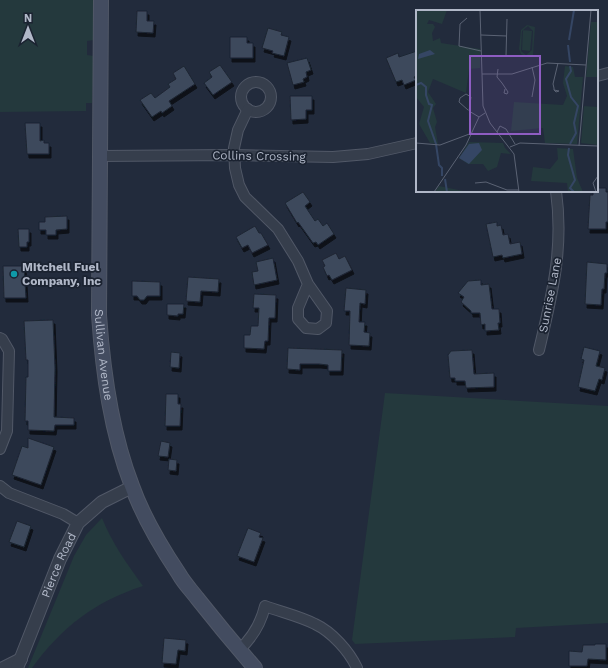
<svg xmlns="http://www.w3.org/2000/svg" width="608" height="668" font-family="'Work Sans',sans-serif">
	<style>
		.green { fill: #24393d }
		.building { fill: #3e495b; stroke: #1d2533; filter: url(#shadow) }
		.lines { fill: none; stroke-linecap: round; stroke-linejoin: round }
		.minor-casing { stroke: #515867; stroke-width: 12 }
		.tertiary-casing { stroke: #515867; stroke-width: 14 }
		.secondary-casing { stroke: #515867; stroke-width: 16 }
		.minor { stroke: #363e4c; stroke-width: 10 }
		.tertiary { stroke: #363e4c; stroke-width: 12 }
		.secondary { stroke: #434c60; stroke-width: 14 }
		.culture-dot { fill: #0f9aa8; stroke: #1b2331; stroke-width: 1.5 }
		.labels { text-anchor: middle; stroke-width: 3.5; stroke-linejoin: round; paint-order: stroke }
		.street-label { font-size: 12px; fill: #b1b8c8; stroke: #1b2331 }
		.poi-label { font-size: 12px; font-weight: bold; fill: #b1b8c8; stroke: #1b2331; text-anchor: start }
		.inset-river { fill: none; stroke: #354664; stroke-width: 2 }
		.inset-road { fill: none; stroke: #5b6374; stroke-width: 1 }
		.view { fill: #8e5dc2; fill-opacity: 0.15; stroke: #8e5dc2; stroke-width: 2 }
		.inset-edge { fill: none; stroke: #b1b8c8; stroke-width: 2 }
	</style>
	<defs>
		<filter id="shadow"><feDropShadow dx="2" dy="4" stdDeviation="0" flood-color="#0009"/></filter>
	</defs>
	<rect width="100%" height="100%" fill="#222b3c"/>
	<g class="green">
		<polygon points="0,0 93,0 94,40 87,41 87,55 94,56 92,103 86,103 86,111 0,112"/>
		<polygon points="385,393 608,406 608,623 516,628 515,637 355,644 352,640"/>
		<path d="M102,518C112,543 127,564 143,586C94,602 62,627 32,668H28L74,556L86,535Z"/>
	</g>
	<g class="building">
		<polygon points="137,11 147,11 147,21 154,21 153,33 136,32"/>
		<polygon points="268,28 282,32 281,35 289,37 284,56 272,53 273,51 262,48"/>
		<polygon points="230,37 247,37 247,43 253,43 253,58 230,58"/>
		<polygon points="417,51 417,76 414,77 416,80 404,85 402,80 396,82 386,58 398,53 399,57"/>
		<polygon points="307,58 311,70 306,72 307,77 303,79 304,82 293,85 287,63"/>
		<polygon points="220,65 232,82 213,95 204,83 212,77 209,72"/>
		<polygon points="184,66 195,84 169,101 172,106 162,113 161,111 152,117 140,100 151,93 155,98 170,87 168,84 176,79 173,73"/>
		<polygon points="290,96 312,96 312,110 306,110 306,119 291,120"/>
		<polygon points="25,123 40,123 40,141 44,140 44,143 49,143 49,154 27,154"/>
		<polygon points="597,188 606,188 606,192 608,192 608,222 606,222 606,229 588,229 590,195 593,195 593,191 597,191"/>
		<polygon points="303,192 310,202 305,206 315,221 318,219 323,226 327,223 334,234 318,245 316,242 313,243 298,222 297,223 285,203"/>
		<polygon points="67,216 67,229 56,230 56,235 46,235 46,230 39,230 39,222 45,222 45,217"/>
		<polygon points="497,222 497,226 501,225 503,235 508,234 510,244 520,242 522,254 503,258 502,255 493,257 486,224"/>
		<polygon points="255,226 259,233 261,233 268,245 252,253 248,245 242,248 236,237"/>
		<polygon points="18,229 29,229 29,242 27,242 27,247 19,247"/>
		<polygon points="336,253 339,259 345,256 352,270 332,280 329,275 327,276 323,267 325,266 322,260"/>
		<polygon points="273,258 277,280 254,285 252,272 258,271 256,262"/>
		<polygon points="587,262 607,264 607,273 605,273 604,289 602,289 601,305 585,304"/>
		<polygon points="3,266 24,266 26,298 4,298"/>
		<polygon points="188,277 219,279 218,292 201,291 200,302 186,301"/>
		<polygon points="481,280 481,285 489,284 492,309 499,309 500,323 498,323 499,330 485,331 485,324 481,325 480,313 471,313 471,311 461,302 464,297 458,293 468,281"/>
		<polygon points="132,281 160,282 160,296 147,296 144,300 140,300 137,296 132,296"/>
		<polygon points="346,288 366,290 365,304 360,303 359,322 365,322 364,332 370,333 369,346 349,345 350,311 344,311"/>
		<polygon points="254,294 276,295 275,318 269,318 268,341 265,341 264,349 244,348 244,335 250,335 251,326 258,326 259,308 253,308"/>
		<polygon points="167,304 184,304 183,314 178,314 178,316 167,315"/>
		<polygon points="53,320 55,368 54,417 74,418 74,425 55,425 54,431 28,430 28,421 25,421 26,377 28,377 28,360 26,360 24,321"/>
		<polygon points="584,347 600,351 596,366 605,368 602,380 599,379 595,391 578,387 584,360 581,359"/>
		<polygon points="288,348 342,350 341,371 328,371 328,365 319,364 300,364 300,370 287,369"/>
		<polygon points="472,350 474,374 494,373 494,387 466,388 465,381 455,381 455,378 450,378 448,355 451,351"/>
		<polygon points="171,352 180,353 179,368 170,367"/>
		<polygon points="166,394 178,394 178,404 181,404 180,426 165,426"/>
		<polygon points="28,438 54,447 41,485 12,475 22,446 28,448"/>
		<polygon points="161,441 170,443 168,457 158,456"/>
		<polygon points="169,459 177,460 176,471 168,470"/>
		<polygon points="17,521 31,526 24,547 9,542"/>
		<polygon points="248,528 261,533 259,537 263,538 254,562 237,556"/>
		<polygon points="164,638 186,640 185,651 178,650 176,664 162,663"/>
		<polygon points="595,644 606,644 606,660 588,659 587,666 569,666 569,651 582,652 583,645 595,645"/>
	</g>
	<g class="lines">
		<g class="minor-casing">
			<g id="minor">
				<polyline points="597,76 608,73"/>
				<circle cx="256" cy="97" r="15"/>
				<polyline points="248,109 238,130 234,148 235,168 239,185 245,197 278,229 298,261 308,284 327,311 326,323 318,329 306,328 298,319 298,308 308,284"/>
				<polyline points="100,156 234,155 333,157 368,154 417,143"/>
				<polyline points="0,338 2,339 9,351 7,431 0,449"/>
				<path d="M539,350C552,295 564,249 556,191"/>
				<polyline points="0,486 9,493 63,514 78,523"/>
				<path d="M239,650C252,638 261,623 265,606C281,612 299,616 315,624C332,632 349,651 357,668"/>
			</g>
		</g>
		<g class="tertiary-casing">
			<g id="tertiary">
				<polyline points="3,668 21,659"/>
				<path id="s1" d="M17,668L60,559L78,523L102,502L132,487"/>
			</g>
		</g>
		<g class="secondary-casing">
			<g id="secondary">
				<path id="s2" d="M101,0L99,315C103,373 111,432 132,486C143,517 161,547 179,574C184,583 191,590 197,598C216,622 235,645 255,668"/>
			</g>
		</g>
		<use href="#minor" class="minor"/>
		<use href="#tertiary" class="tertiary"/>
		<use href="#secondary" class="secondary"/>
	</g>
	<circle class="culture-dot" cx="14" cy="274" r="4"/>
	<g class="labels">
		<g class="street-label">
			<text transform="translate(259 156) rotate(1)" y="4">Collins Crossing</text>
			<text transform="translate(550 295) rotate(-79)" y="4">Sunrise Lane</text>
			<text dy="4" stroke="none"><textPath href="#s2" startOffset="355">Sullivan Avenue</textPath></text>
			<text dy="4" stroke="none"><textPath href="#s1" startOffset="111">Pierce Road</textPath></text>
		</g>
		<g class="poi-label">
			<text x="22" y="271">Mitchell Fuel<tspan x="22" dy="14">Company, Inc</tspan></text>
		</g>
	</g>
	<g transform="translate(416 10)">
		<rect width="182" height="182" fill="#222b3c"/>
		<path d="M0,0H31L26,14L13,10L11,14H17L19,17L16,23L17,31L24,28L25,33L64,39V58L53,59L50,83L17,69L12,82L20,94L17,98L21,112L19,117L22,134L14,133L3,114L8,97L0,87ZM175,12H182V67H170ZM111,15L119,17L117,45L110,47L105,44L103,39L105,20ZM112,16L117,21L116,40L110,45L105,41L106,21ZM107,20L116,21L114,41L106,40ZM149,56L157,57L159,67H167L161,134L129,133L127,118L95,121L98,92L147,95L151,86L147,73ZM168,96L182,97V135L165,133ZM53,132L87,133L89,138L95,144L85,143L81,157L72,161L67,154H52L43,148ZM141,138L157,139L161,168L167,182H152L151,173L115,171L117,157L134,159L142,149ZM23,176L52,182H19Z" fill="#24393d" fill-rule="evenodd"/>
		<path d="M14,40L19,44L2,49L3,44ZM63,133L66,140L53,154L43,148L53,134Z" fill="#354664"/>
		<path class="inset-river" d="M153,30L158,0M152,35L154,52M154,56L155,61L150,69L155,87L162,96L158,113L160,123L154,134M0,75L5,73L10,77V85L13,94L16,95L12,111L20,134L23,155L26,158V166M153,138L152,145L159,170L154,178L158,182M29,169L31,182"/>
		<path class="inset-road" d="M64,0L67,96L74,113L98,144L103,182M51,8L44,14L43,36L65,41M65,25L91,26M90,46L91,9M116,57L119,70L116,87M82,59L81,67L86,73L92,82L91,84L88,83L89,79M66,64H96L131,53L170,55M138,80L143,81L140,82L138,80V78L137,74L142,53M52,100L43,92L44,88L50,84L55,87L53,101L63,107M81,122L84,116L90,119L99,134M0,133L24,135L56,123M163,136L175,0M94,137L104,133L182,136M59,173L70,172L91,180H103M18,182L50,135L63,107L69,103M180,182L177,173L182,166"/>
		<path class="view" d="M54,46H124V124H54Z"/>
		<rect width="182" height="182" class="inset-edge"/>
	</g>
	<g transform="translate(28 28)" stroke="#1b2331" stroke-width="3" paint-order="stroke">
	<path d="M0-3L7 15L0 10L-7 15Z" fill="#b1b8c8"/>
	<text y="-6" font-size="11" font-weight="bold" text-anchor="middle" fill="#b1b8c8">N</text>
	</g>
</svg>
